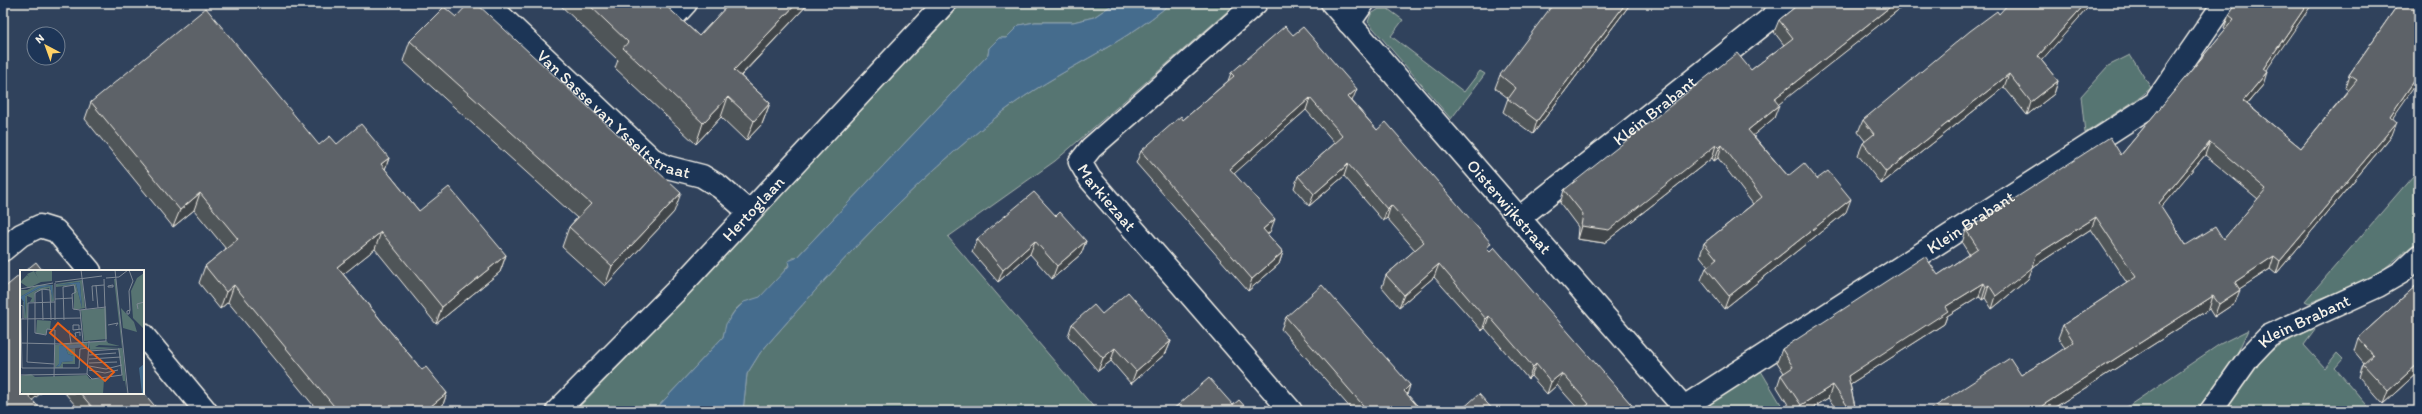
<svg xmlns="http://www.w3.org/2000/svg" width="2422" height="414" font-family="Itim,sans-serif">
	<style>
		.green { fill: #577472; stroke: #a6b2ad }
		.water { fill: #456c8d; stroke: #8ba1b1 }
		.lines { fill: none; stroke-linecap: round; stroke-linejoin: round }
		.street-casing { stroke: #f4f1e8; stroke-width: 25 }
		.secondary-casing { stroke: #f4f1e8; stroke-width: 25 }
		.street { stroke: #1d3557; stroke-width: 22 }
		.secondary { stroke: #1d3557; stroke-width: 22 }
		.wall { fill: #505459; stroke: #f4f1e8; fill-rule: evenodd }
		.shaded-wall { fill: #414549; stroke: #f4f1e8 }
		.building { fill: #5d6268; stroke: #f4f1e8; fill-rule: evenodd }
		.labels { text-anchor: middle; stroke-width: 3.5; stroke-linejoin: round; paint-order: stroke }
		.street-label { font-size: 17px; fill: #f4f1e8; stroke: #1d3557 }
		.inset-road { fill: none; stroke: #7e8894; stroke-width: 1 }
		.view { fill: #e96117; fill-opacity: 0.15; stroke: #e96117; stroke-width: 2 }
		.inset-edge { fill: none; stroke: #f4f1e8; stroke-width: 2 }
	</style>
	<rect width="100%" height="100%" fill="#30425c"/>
	<filter id="ink" filterUnits="userSpaceOnUse"><feTurbulence type="fractalNoise" baseFrequency=".025" numOctaves="2"/><feDisplacementMap in="SourceGraphic" scale="8" xChannelSelector="R" yChannelSelector="G"/><feConvolveMatrix kernelMatrix="1 2 1 2 8 2 1 2 1" color-interpolation-filters="sRGB"/></filter>
	<g filter="url(#ink)">
		<g class="green">
			<path d="M962,3H1115L1094,17L1073,22H1035L1019,25L1006,38H999L989,48L988,55L796,258H792C786,271 772,288 761,297C757,300 751,300 746,302C733,307 726,324 723,337L654,411H575L684,299Z"/>
			<path d="M1171,3H1237L1055,161L948,237L1097,411H743L747,374L760,353C835,267 914,180 1004,111C1058,70 1120,47 1171,3Z"/>
			<polygon points="1379,9 1388,9 1403,20 1391,36 1464,92 1480,71 1485,74 1451,119 1368,22 1371,14"/>
			<polygon points="2130,55 2151,88 2139,98 2085,133 2081,96 2108,66"/>
			<polygon points="2419,169 2419,240 2379,273 2356,285 2309,303 2305,301"/>
			<path d="M2313,327L2315,330L2304,345L2325,368L2337,353L2343,359L2335,368L2372,411H2225C2254,370 2263,347 2313,327Z"/>
			<polygon points="2248,330 2234,360 2198,411 2121,411 2220,344"/>
			<polygon points="1761,371 1785,411 1710,411 1710,403"/>
		</g>
		<path class="water" d="M1115,3H1171C1120,47 1058,70 1004,111C914,180 835,267 760,353L747,374L743,411H654L723,337L726,324L734,312L744,302L760,297L789,266L788,261L796,258L988,55L989,48L999,38H1006L1019,25L1035,22H1073L1094,17Z"/>
		<g class="lines">
			<g class="street-casing">
				<g id="street">
					<path id="s1" d="M487,3L652,159L667,167L702,176L720,187L749,212"/>
					<path id="s2" d="M1256,3L1091,148L1080,162L1090,179L1291,411"/>
					<path id="s3" d="M1332,3L1687,411"/>
					<polyline points="675,15 686,3"/>
					<polyline points="1349,23 1363,3"/>
					<path id="s4" d="M1519,218L1790,3"/>
					<polyline points="3,250 21,235 40,226 56,231 90,271"/>
					<polyline points="143,335 206,411"/>
					<path id="s5" d="M1684,407L2155,103L2224,3"/>
					<path id="s6" d="M2211,411L2249,357L2269,336L2378,286L2402,272L2419,256"/>
				</g>
			</g>
			<g class="secondary-casing">
				<g id="secondary">
					<path id="s7" d="M557,411L676,291L945,3"/>
				</g>
			</g>
			<use href="#street" class="street"/>
			<use href="#secondary" class="secondary"/>
		</g>
		<g class="wall">
			<polygon points="558,3 663,3 699,36 730,3 809,3 741,76 770,103 762,124 746,141 721,117 696,144 615,68 618,60"/>
			<polygon points="1631,3 1533,134 1503,112 1508,98 1495,88 1500,75"/>
			<polygon points="1800,3 1907,3 1778,104 1774,118 1753,135 1788,176 1817,179 1846,212 1724,309 1701,280 1706,268 1708,266 1700,256 1704,243 1753,204 1718,158 1714,161 1712,158 1604,243 1577,239 1578,227 1560,203 1564,190 1751,70 1784,45 1774,32 1779,20"/>
			<polygon points="2092,3 2041,60 2058,81 2054,94 2027,115 2004,87 1881,184 1858,155 1863,143 1865,141 1858,132 1863,120 1999,14"/>
			<path d="M2237,3L2266,71L2263,85L2247,104L2301,148L2348,90L2345,88L2349,75L2399,3L2393,118L2392,135L2276,274L2270,269L2239,289L2235,303L2214,317L2209,309L2049,411H1928L2021,375L2048,359L2065,348L2058,338L2063,325L2127,283L2091,229L2033,267L2028,279L1992,309L1985,298L1982,300L1979,296L1947,316L1944,324L1850,384L1856,411H1838L1828,398L1808,411H1792L1777,387L1781,375L1784,373L1777,362L1782,349L1938,275L1969,254L1962,243L1966,230L2121,155L2226,29L2224,28L2229,15ZM2205,155L2258,199L2223,240L2186,245L2161,207Z"/>
			<polygon points="456,17 674,212 605,286 562,247 569,227 577,218 403,61 410,41"/>
			<polygon points="1231,73 1352,101 1377,130 1488,249 1637,411 1580,411 1557,385 1547,394 1531,376 1528,379 1485,328 1482,331 1434,277 1399,307 1382,287 1386,275 1415,250 1387,218 1383,221 1344,176 1309,206 1294,188 1298,176 1335,143 1306,110 1234,173 1270,232 1267,234 1283,252 1279,264 1248,291 1136,163 1141,151 1183,120 1228,81"/>
			<polygon points="91,102 319,145 337,144 389,158 385,169 419,211 506,255 500,272 436,324 375,249 343,274 422,370 447,393 441,410 439,411 318,411 228,302 220,309 199,283 205,266 226,249 194,210 173,227 85,119"/>
			<polygon points="1056,216 1086,241 1081,254 1052,279 1030,254 998,282 972,252 977,239"/>
			<polygon points="2419,283 2419,371 2383,404 2359,377 2363,364 2364,363 2354,351 2358,338"/>
			<polygon points="1102,314 1171,341 1166,353 1131,384 1111,361 1098,371 1068,336 1072,324"/>
			<polygon points="1286,317 1410,385 1407,394 1422,411 1353,411 1281,329"/>
			<polygon points="65,393 143,393 159,411 80,411"/>
		</g>
		<g class="shaded-wall">
			<polygon points="797,3 809,3 727,90 734,70"/>
			<polygon points="1626,3 1631,3 1533,134 1537,121"/>
			<polygon points="1895,3 1907,3 1769,112 1774,99"/>
			<polygon points="2086,3 2092,3 2034,69 2038,56"/>
			<polygon points="2308,3 2313,3 2259,81 2263,69"/>
			<polygon points="2267,72 2263,85 2238,114 2243,101"/>
			<polygon points="2009,74 2004,87 1881,184 1886,172"/>
			<polygon points="2419,74 2419,80 2385,129 2390,116"/>
			<polygon points="2058,81 2054,94 2027,115 2031,102"/>
			<polygon points="1357,89 1352,101 1348,97"/>
			<polygon points="728,97 721,117 696,144 703,123"/>
			<polygon points="1310,98 1306,110 1226,181 1230,169"/>
			<polygon points="770,103 762,124 746,141 754,121"/>
			<polygon points="1779,105 1774,118 1744,143 1748,130"/>
			<polygon points="2397,122 2392,135 2276,274 2280,261"/>
			<polygon points="2210,142 2205,155 2154,216 2159,203"/>
			<polygon points="1716,145 1712,158 1604,243 1577,239 1581,226"/>
			<polygon points="1722,145 1718,158 1714,161 1719,148"/>
			<polygon points="389,158 383,175 381,164"/>
			<polygon points="1348,164 1344,176 1309,206 1314,194"/>
			<polygon points="200,193 194,210 173,227 180,210"/>
			<polygon points="681,193 674,212 605,286 612,266"/>
			<polygon points="1851,199 1846,212 1724,309 1729,296"/>
			<polygon points="1391,205 1387,218 1383,221 1387,209"/>
			<polygon points="2096,217 2091,229 2033,267 2028,279 1992,309 1996,296 2036,255"/>
			<polygon points="1275,219 1270,232 1258,241 1263,229"/>
			<polygon points="381,232 375,249 331,284 337,267"/>
			<polygon points="1035,241 1030,254 998,282 1003,270"/>
			<polygon points="1086,241 1081,254 1052,279 1057,266"/>
			<polygon points="1283,252 1279,264 1248,291 1252,279"/>
			<polygon points="506,255 500,272 436,324 442,307"/>
			<polygon points="2274,256 2270,269 2230,295 2235,282"/>
			<polygon points="1439,264 1434,277 1399,307 1404,295"/>
			<polygon points="1984,283 1979,296 1947,316 1944,324 1844,388 1848,376 1945,307"/>
			<polygon points="234,285 228,302 220,309 226,292"/>
			<polygon points="1989,285 1985,298 1982,300 1986,287"/>
			<polygon points="2240,290 2235,303 2214,317 2219,304"/>
			<polygon points="2213,296 2209,309 2049,411 2034,411"/>
			<polygon points="1489,316 1485,328 1482,331 1486,319"/>
			<polygon points="1171,341 1166,353 1131,384 1136,371"/>
			<polygon points="1115,348 1111,361 1098,371 1103,358"/>
			<polygon points="2419,363 2419,371 2383,404 2388,391"/>
			<polygon points="1536,364 1531,376 1528,379 1533,367"/>
			<polygon points="1562,373 1557,385 1547,394 1551,382"/>
			<polygon points="1410,385 1406,398 1404,391"/>
			<polygon points="1833,385 1828,398 1808,411 1799,411 1801,405"/>
			<polygon points="31,393 41,393 24,407 28,395"/>
			<polygon points="447,393 441,410 439,411 425,411"/>
		</g>
		<g class="building">
			<polygon points="469,3 476,3 681,193 612,266 569,227 591,204 410,41 444,7 456,17"/>
			<polygon points="587,3 663,3 699,36 730,3 797,3 734,70 770,103 754,121 728,97 703,123 623,48 628,42"/>
			<polygon points="1554,3 1626,3 1537,121 1508,99 1516,88 1500,75"/>
			<polygon points="1800,3 1895,3 1774,99 1779,105 1748,130 1788,176 1804,163 1817,179 1828,171 1851,199 1729,296 1706,268 1717,259 1704,243 1762,197 1722,145 1719,148 1716,145 1609,230 1581,226 1583,214 1564,190 1737,53 1751,70 1793,38 1779,20"/>
			<polygon points="2009,3 2086,3 2038,56 2058,81 2031,102 2009,74 1886,172 1863,143 1874,134 1863,120 1970,31 1997,11 1999,14"/>
			<path d="M2237,3H2308L2263,69L2267,72L2243,101L2301,148L2357,80L2349,75L2399,3H2419V74L2390,116L2397,122L2280,261L2274,256L2235,282L2240,290L2219,304L2213,296L2034,411H1928L2010,358L2021,375L2048,359L2074,342L2063,325L2136,277L2096,217L2036,255L2033,267L1996,296L1989,285L1986,287L1984,283L1945,307L1948,311L1848,376L1856,411H1851L1833,385L1801,405L1781,375L1793,367L1782,349L1925,256L1938,275L1978,248L1966,230L2110,137L2121,155L2234,19L2229,15ZM2210,142L2266,189L2223,240L2215,227L2186,245L2159,203Z"/>
			<polygon points="206,8 319,145 330,136 337,144 361,124 389,158 381,164 419,211 449,187 506,255 442,307 381,232 337,267 422,370 426,367 447,393 425,411 338,411 234,285 226,292 205,266 238,239 200,193 180,210 91,102"/>
			<polygon points="1285,26 1293,35 1303,27 1357,89 1348,97 1377,130 1386,122 1491,243 1487,248 1490,251 1494,247 1637,411 1581,411 1589,404 1562,373 1551,382 1536,364 1533,367 1489,316 1486,319 1439,264 1404,295 1386,275 1424,242 1391,205 1387,209 1348,164 1314,194 1298,176 1343,136 1310,98 1230,169 1275,219 1263,229 1283,252 1252,279 1141,151 1181,116 1183,120 1234,76 1231,73"/>
			<polygon points="1034,192 1056,216 1060,212 1086,241 1057,266 1035,241 1003,270 977,239"/>
			<polygon points="36,262 43,271 25,271"/>
			<polygon points="21,274 21,393 31,393 28,395 42,411 3,411 3,289"/>
			<polygon points="2419,283 2419,363 2388,391 2363,364 2373,355 2358,338"/>
			<polygon points="1322,285 1410,385 1404,391 1422,411 1368,411 1286,317"/>
			<polygon points="1128,292 1171,341 1136,371 1115,348 1103,358 1072,324 1094,305 1102,314"/>
			<polygon points="1209,378 1233,405 1239,400 1249,411 1171,411"/>
			<polygon points="143,392 159,411 87,411 92,407 80,393 143,393"/>
			<polygon points="1479,394 1494,411 1460,411"/>
		</g>
	</g>
	<g class="labels">
		<g class="street-label">
			<text dy="6" stroke="none"><textPath href="#s4" startOffset="173">Klein Brabant</textPath></text>
			<text dy="6" stroke="none"><textPath href="#s1" startOffset="170">Van Sasse van Ysseltstraat</textPath></text>
			<text dy="6" stroke="none"><textPath href="#s2" startOffset="282">Markiezaat</textPath></text>
			<text dy="6" stroke="none"><textPath href="#s3" startOffset="270">Oisterwijkstraat</textPath></text>
			<text dy="6" stroke="none"><textPath href="#s7" startOffset="282">Hertoglaan</textPath></text>
			<text dy="6" stroke="none"><textPath href="#s5" startOffset="341">Klein Brabant</textPath></text>
			<text dy="6" stroke="none"><textPath href="#s6" startOffset="133">Klein Brabant</textPath></text>
		</g>
	</g>
	<g transform="translate(20 270)">
		<rect width="124" height="124" fill="#30425c"/>
		<path d="M19,0H32V11L21,12L9,18L0,12L7,5L9,7L7,4L14,1L18,8L15,2ZM124,3V59L113,48L111,21L117,8ZM94,9H96L107,124L105,111H103L98,78L70,80L69,72L87,71L88,73L100,76L79,75L75,77L102,78ZM62,10L65,38L54,40V15L36,17V14ZM59,12L60,13L62,38L56,14L37,15ZM17,15H33L34,31L31,32L29,18L15,22L14,32H10L12,28L7,26L8,48H4L3,31L0,29L4,32L6,47L5,26L19,18L30,16L33,30L32,15L18,17L0,27V20H7ZM86,38L87,69L64,71L61,40ZM101,38L114,52L117,62L103,58ZM17,50L31,51L30,59H27L26,64H16ZM68,72L67,78H55V94H43V98H35V75ZM60,74L66,77L46,79L48,84L53,86V91L42,92L40,96L36,97L39,94V76ZM11,104L15,107L67,105L70,109H84L83,124H3L0,120V106Z" fill="#577472" fill-rule="evenodd"/>
		<path d="M59,12L60,13L62,38L56,14L37,15ZM32,15L33,31L30,16L19,18L5,26V47L4,32L0,27L19,16ZM60,74L66,77L46,79L48,84L53,86V91L42,92L40,96L36,97L39,94V76ZM124,94V124H122L119,98Z" fill="#456c8d"/>
		<path class="inset-road" d="M61,0L66,39M95,0L108,124M109,0L113,11L109,21L110,40M86,8L99,7L108,0M35,12L82,6M35,13V50M76,15L78,38M93,15V17H88V16ZM0,19L33,13M22,19L23,50M35,29L52,28M73,31L72,16L84,15M0,35L3,36V49M118,39L117,34L124,32M60,40L86,37M110,40L109,44H107V41ZM1,49L2,98H59L60,79L69,78M1,49L61,48M31,50L30,20L22,19L15,23V63L26,65L27,59L35,60L34,107M44,50L43,17L54,15L56,22L52,24L53,39L60,40L63,72M88,55L98,53L96,56M59,59V55H53V60L62,59M49,60L51,73M56,67L55,63L60,62V66M0,73L40,74L86,71L84,9M69,85L96,83M69,89L101,87M69,93L97,92M34,94L7,92L8,33L35,32M69,96L86,99L102,95M69,100L85,103L98,100M67,104L72,109L102,105L99,79L69,81M67,104L69,71M0,105L67,104"/>
		<path class="view" d="M38,53L94,102L85,111L30,63Z"/>
		<rect width="124" height="124" class="inset-edge"/>
	</g>
	<rect width="2422" height="414" fill="none" stroke="#1d3557" stroke-width="16"/>
	<rect x="8" y="8" width="2406" height="398" fill="none" stroke="#f4f1e8" stroke-width="1.5" filter="url(#ink)"/>
	<g transform="translate(46 46) rotate(319)"><circle r="19" fill="#1d3557" stroke="#738091"/>
	<path d="M0-3L7 15L0 10L-7 15Z" fill="#ffd166"/>
	<text y="-6" font-size="11" font-weight="bold" text-anchor="middle" fill="#f4f1e8">N</text>
	</g>
</svg>
